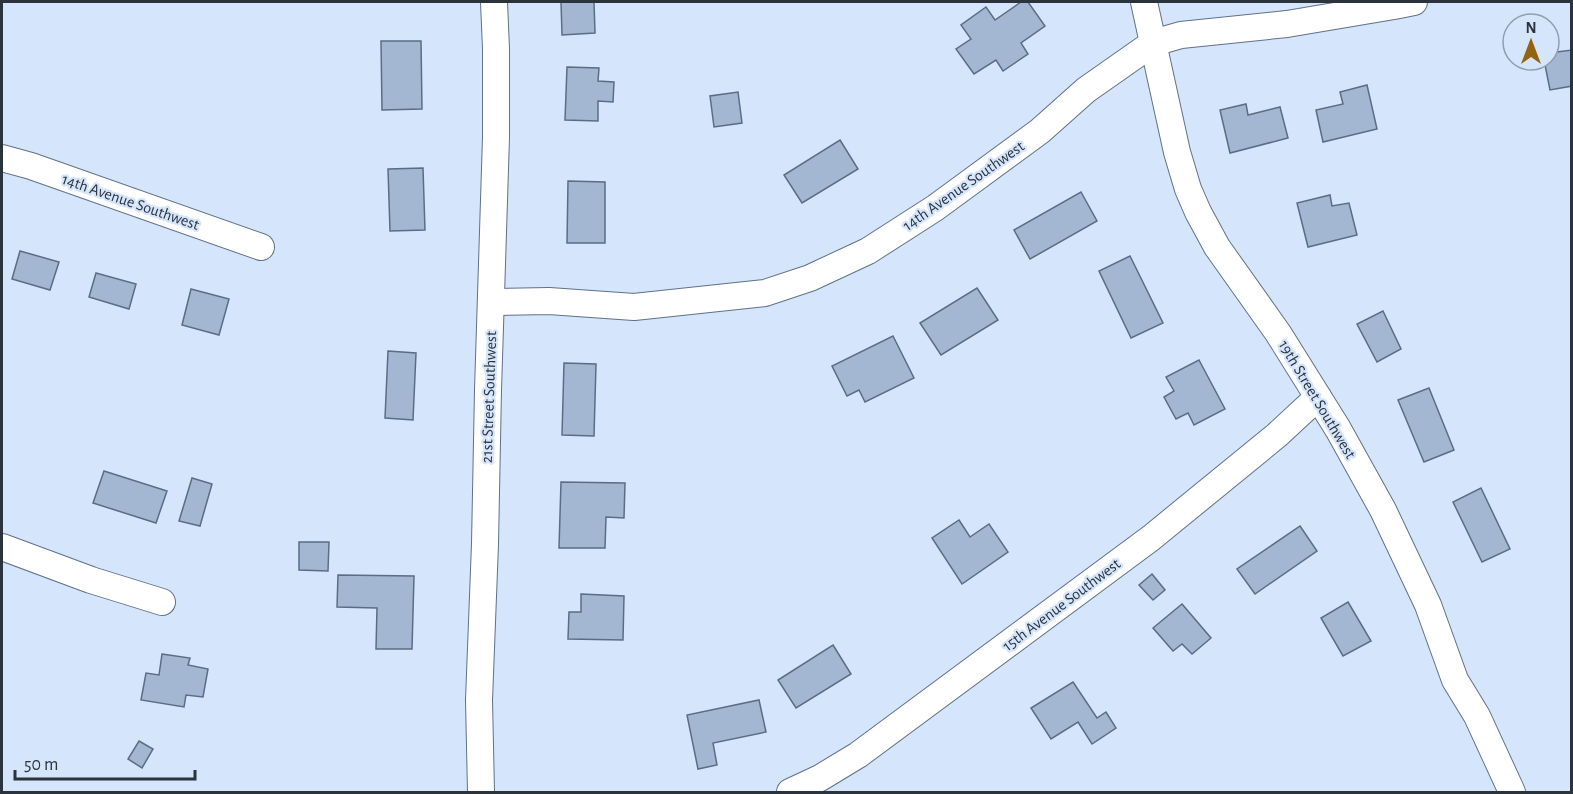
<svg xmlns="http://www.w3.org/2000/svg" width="1573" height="794" font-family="'Alegreya Sans',sans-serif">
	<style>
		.building { fill: #a3b7d3; stroke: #5b6d85; stroke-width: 1.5 }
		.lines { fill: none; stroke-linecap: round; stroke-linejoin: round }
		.minor-casing { stroke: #607189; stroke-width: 28 }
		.minor { stroke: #fff; stroke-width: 26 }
		.labels { text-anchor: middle; stroke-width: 4.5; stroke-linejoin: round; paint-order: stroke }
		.street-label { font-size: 16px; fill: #2b333d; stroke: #d5e5fb }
	</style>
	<rect width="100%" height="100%" fill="#d5e5fb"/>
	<g class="building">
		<polygon points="561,2 594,2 595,33 562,35"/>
		<polygon points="1021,2 1028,2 1045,26 1021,43 1028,54 1003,71 996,60 974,74 956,49 971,39 961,25 986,7 995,20"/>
		<polygon points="381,41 421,41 422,109 382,110"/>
		<polygon points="1572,50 1572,86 1550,90 1544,60 1549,60 1549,53"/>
		<polygon points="567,67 599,68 598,81 614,82 613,102 598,101 598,121 565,120"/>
		<polygon points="1367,85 1377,129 1323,142 1316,110 1343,104 1340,92"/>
		<polygon points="738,92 742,123 714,127 710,96"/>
		<polygon points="1246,104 1248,115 1280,107 1288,138 1230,153 1220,110"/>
		<polygon points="840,140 858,169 802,203 784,175"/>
		<polygon points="423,168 425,230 390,231 388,169"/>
		<polygon points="568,181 605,182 605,243 567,243"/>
		<polygon points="1081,192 1097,221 1030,259 1014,230"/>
		<polygon points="1330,195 1332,206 1349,203 1357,235 1308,247 1297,203"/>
		<polygon points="20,251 59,262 50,290 12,279"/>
		<polygon points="1130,256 1163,323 1131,338 1099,271"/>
		<polygon points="96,273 136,284 129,309 89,297"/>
		<polygon points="977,288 998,320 941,355 920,323"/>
		<polygon points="191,289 229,299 219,335 182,325"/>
		<polygon points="1383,311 1401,349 1377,362 1357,324"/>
		<polygon points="893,336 914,378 865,402 859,390 847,396 832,366"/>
		<polygon points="388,351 416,353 413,420 385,418"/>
		<polygon points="1199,360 1225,409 1194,425 1188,413 1176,419 1164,397 1174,391 1166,377"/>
		<polygon points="564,363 596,364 594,436 562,435"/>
		<polygon points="1429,388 1454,450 1424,462 1398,400"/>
		<polygon points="104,471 167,491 156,523 93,503"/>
		<polygon points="192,478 212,484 200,526 179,521"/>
		<polygon points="561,482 625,483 624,518 606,517 605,548 559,548"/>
		<polygon points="1481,488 1510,549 1482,562 1453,502"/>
		<polygon points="959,520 970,537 989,524 1008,552 962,584 932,538"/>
		<polygon points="1300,526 1317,551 1255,594 1237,569"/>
		<polygon points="299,542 329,542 328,571 299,570"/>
		<polygon points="1152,574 1165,590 1153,600 1139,585"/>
		<polygon points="338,575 414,576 412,649 376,649 377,608 337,607"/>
		<polygon points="581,594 624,596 623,640 568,639 569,612 581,612"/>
		<polygon points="1348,602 1371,641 1343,656 1321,618"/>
		<polygon points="1182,604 1211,638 1192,654 1182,644 1173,651 1153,628"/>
		<polygon points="833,645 851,674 796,708 778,680"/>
		<polygon points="162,654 190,658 188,665 208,669 203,697 186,695 184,707 141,700 146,673 159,675"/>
		<polygon points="1073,682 1097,718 1106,712 1116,728 1092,744 1078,722 1051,739 1031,708"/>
		<polygon points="759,700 766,732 713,743 717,765 698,769 687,715"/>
		<polygon points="139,741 153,749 142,768 128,759"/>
	</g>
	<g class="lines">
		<g class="minor-casing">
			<g id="minor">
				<polyline points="1144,2 1177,152 1188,189 1198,212 1217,247 1278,333 1338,429 1383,510 1428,605 1455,680 1477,716 1512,792"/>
				<polyline points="2,158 31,166 261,247"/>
				<polyline points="491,302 549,301 634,307 765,293 810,278 868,251 935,208 1040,131 1086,90 1153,43 1181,35 1287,24 1394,6 1414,2"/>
				<polyline points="2,547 91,580 162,602"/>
				<polyline points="481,792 479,700 485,544 488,390 496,137 496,49 494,2"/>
				<polyline points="790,792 820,778 858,755 1151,538 1277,435 1318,397"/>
			</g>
		</g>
		<use href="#minor" class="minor"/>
	</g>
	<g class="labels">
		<g class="street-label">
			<text transform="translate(963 185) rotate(-35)" y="6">14th Avenue Southwest</text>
			<text transform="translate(131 201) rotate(19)" y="6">14th Avenue Southwest</text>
			<text transform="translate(488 397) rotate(-88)" y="6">21st Street Southwest</text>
			<text transform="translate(1318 399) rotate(59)" y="6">19th Street Southwest</text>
			<text transform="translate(1061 604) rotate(-37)" y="6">15th Avenue Southwest</text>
		</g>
	</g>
	<rect width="1573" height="794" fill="none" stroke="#2b333d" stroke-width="6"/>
	<g transform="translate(1531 42)"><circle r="28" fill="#d5e5fb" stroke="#919eaf" stroke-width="1.5"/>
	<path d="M0-4.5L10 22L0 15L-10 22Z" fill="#926411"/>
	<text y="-9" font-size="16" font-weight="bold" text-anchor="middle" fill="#2b333d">N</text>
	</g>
	<path d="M15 770v9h180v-9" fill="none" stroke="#2b333d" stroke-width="3"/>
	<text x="24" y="770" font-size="18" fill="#2b333d" stroke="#d5e5fb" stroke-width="4.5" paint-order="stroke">50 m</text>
</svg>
